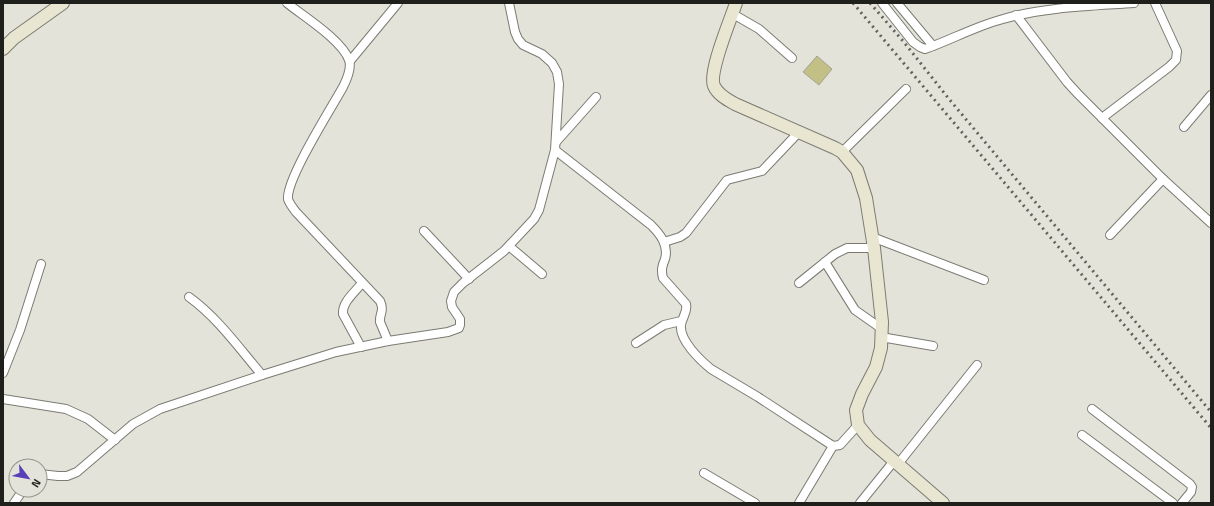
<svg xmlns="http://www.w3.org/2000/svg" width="1214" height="506" font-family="'Titillium Web',sans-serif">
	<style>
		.building { fill: #c3c085; stroke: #a2a299 }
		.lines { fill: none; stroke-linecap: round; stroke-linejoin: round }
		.street-casing { stroke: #7b7b73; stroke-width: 10 }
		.secondary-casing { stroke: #7b7b73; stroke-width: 14 }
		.street { stroke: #fff; stroke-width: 8 }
		.secondary { stroke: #e8e6d0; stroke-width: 12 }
		.rail { stroke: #62625c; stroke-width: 3; stroke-dasharray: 2 4; stroke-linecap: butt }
	</style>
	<rect width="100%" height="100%" fill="#e3e3da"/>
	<polygon class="building" points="817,56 832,69 819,85 803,72"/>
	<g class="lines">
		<g class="street-casing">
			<g id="street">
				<path d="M287,3C303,16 342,40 349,60C352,68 347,79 343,87C332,107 286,179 288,199C289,203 293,208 296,212L380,301C385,311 379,314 380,322L388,341"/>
				<path d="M882,3L913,42L920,47L925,49C951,40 976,26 1003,19C1045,7 1090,6 1134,3"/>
				<polyline points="897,3 933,46"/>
				<polyline points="733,14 759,29 792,58"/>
				<polyline points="1016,15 1067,82 1078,94 1163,179 1211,223"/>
				<polyline points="350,61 398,3"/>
				<polyline points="1102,118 1169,67 1176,60 1177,51 1155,3"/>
				<polyline points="1184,127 1211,95"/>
				<polyline points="556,142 596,97"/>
				<path d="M555,150L651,225C660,234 669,245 665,259C662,266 661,270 663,278L686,304C688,312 682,317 681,325C679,340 700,360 711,369L758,397L833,446L840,445L858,425"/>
				<polyline points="842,152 906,89"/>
				<polyline points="424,231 469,279"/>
				<polyline points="1110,235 1163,179"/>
				<polyline points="872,237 984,280"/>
				<polyline points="664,242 680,237 686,233 727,180 762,171 799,132"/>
				<polyline points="509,246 542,274"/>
				<polyline points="825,262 855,310 882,329"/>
				<polyline points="799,283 835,254 847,248 874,248"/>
				<path d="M189,297C218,318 239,348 262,375"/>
				<polyline points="881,337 933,346"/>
				<polyline points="636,343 664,325 681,321"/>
				<path d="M361,347L343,314C342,302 355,292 362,283"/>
				<polyline points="3,373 20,330 41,264"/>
				<polyline points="3,399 66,409 88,419 115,440"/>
				<polyline points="1092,409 1190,484 1192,487 1191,492 1182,503"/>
				<polyline points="1082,435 1173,503"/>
				<polyline points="898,464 977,365"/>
				<polyline points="704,473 755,503"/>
				<polyline points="40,474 58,476 67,476 77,472 133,424 160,409 262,375 336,352 388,341 448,332 459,328 460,325 460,319 452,307 451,301 454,292 463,283 504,251 534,219 539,210 555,150 559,84 557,72 552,63 542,54 523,45 518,39 515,32 509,3"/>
				<polyline points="14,503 23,490"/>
				<polyline points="799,503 833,446"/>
				<polyline points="860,503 894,461"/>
			</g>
		</g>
		<g class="secondary-casing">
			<g id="secondary">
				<path d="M736,3C731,19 708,72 714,86C718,95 728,100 735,104L835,148L842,152L857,170L866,198L874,248L882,322L881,348L876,367L862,394L856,410L858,425L870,440L943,503"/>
				<polyline points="3,49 14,38 63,3"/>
			</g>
		</g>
		<use href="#street" class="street"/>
		<use href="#secondary" class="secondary"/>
		<g class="rail">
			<polyline points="853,3 1211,428"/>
			<polyline points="870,3 903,41 949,99 1211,412"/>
		</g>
	</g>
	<rect width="1214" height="506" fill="none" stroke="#1f1f1b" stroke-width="8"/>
	<g transform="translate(28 478) rotate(122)"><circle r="19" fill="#e3e3da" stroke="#95958e"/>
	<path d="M0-3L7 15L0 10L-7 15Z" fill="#5740b8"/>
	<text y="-6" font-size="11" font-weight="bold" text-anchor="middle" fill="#1f1f1b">N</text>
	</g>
</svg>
